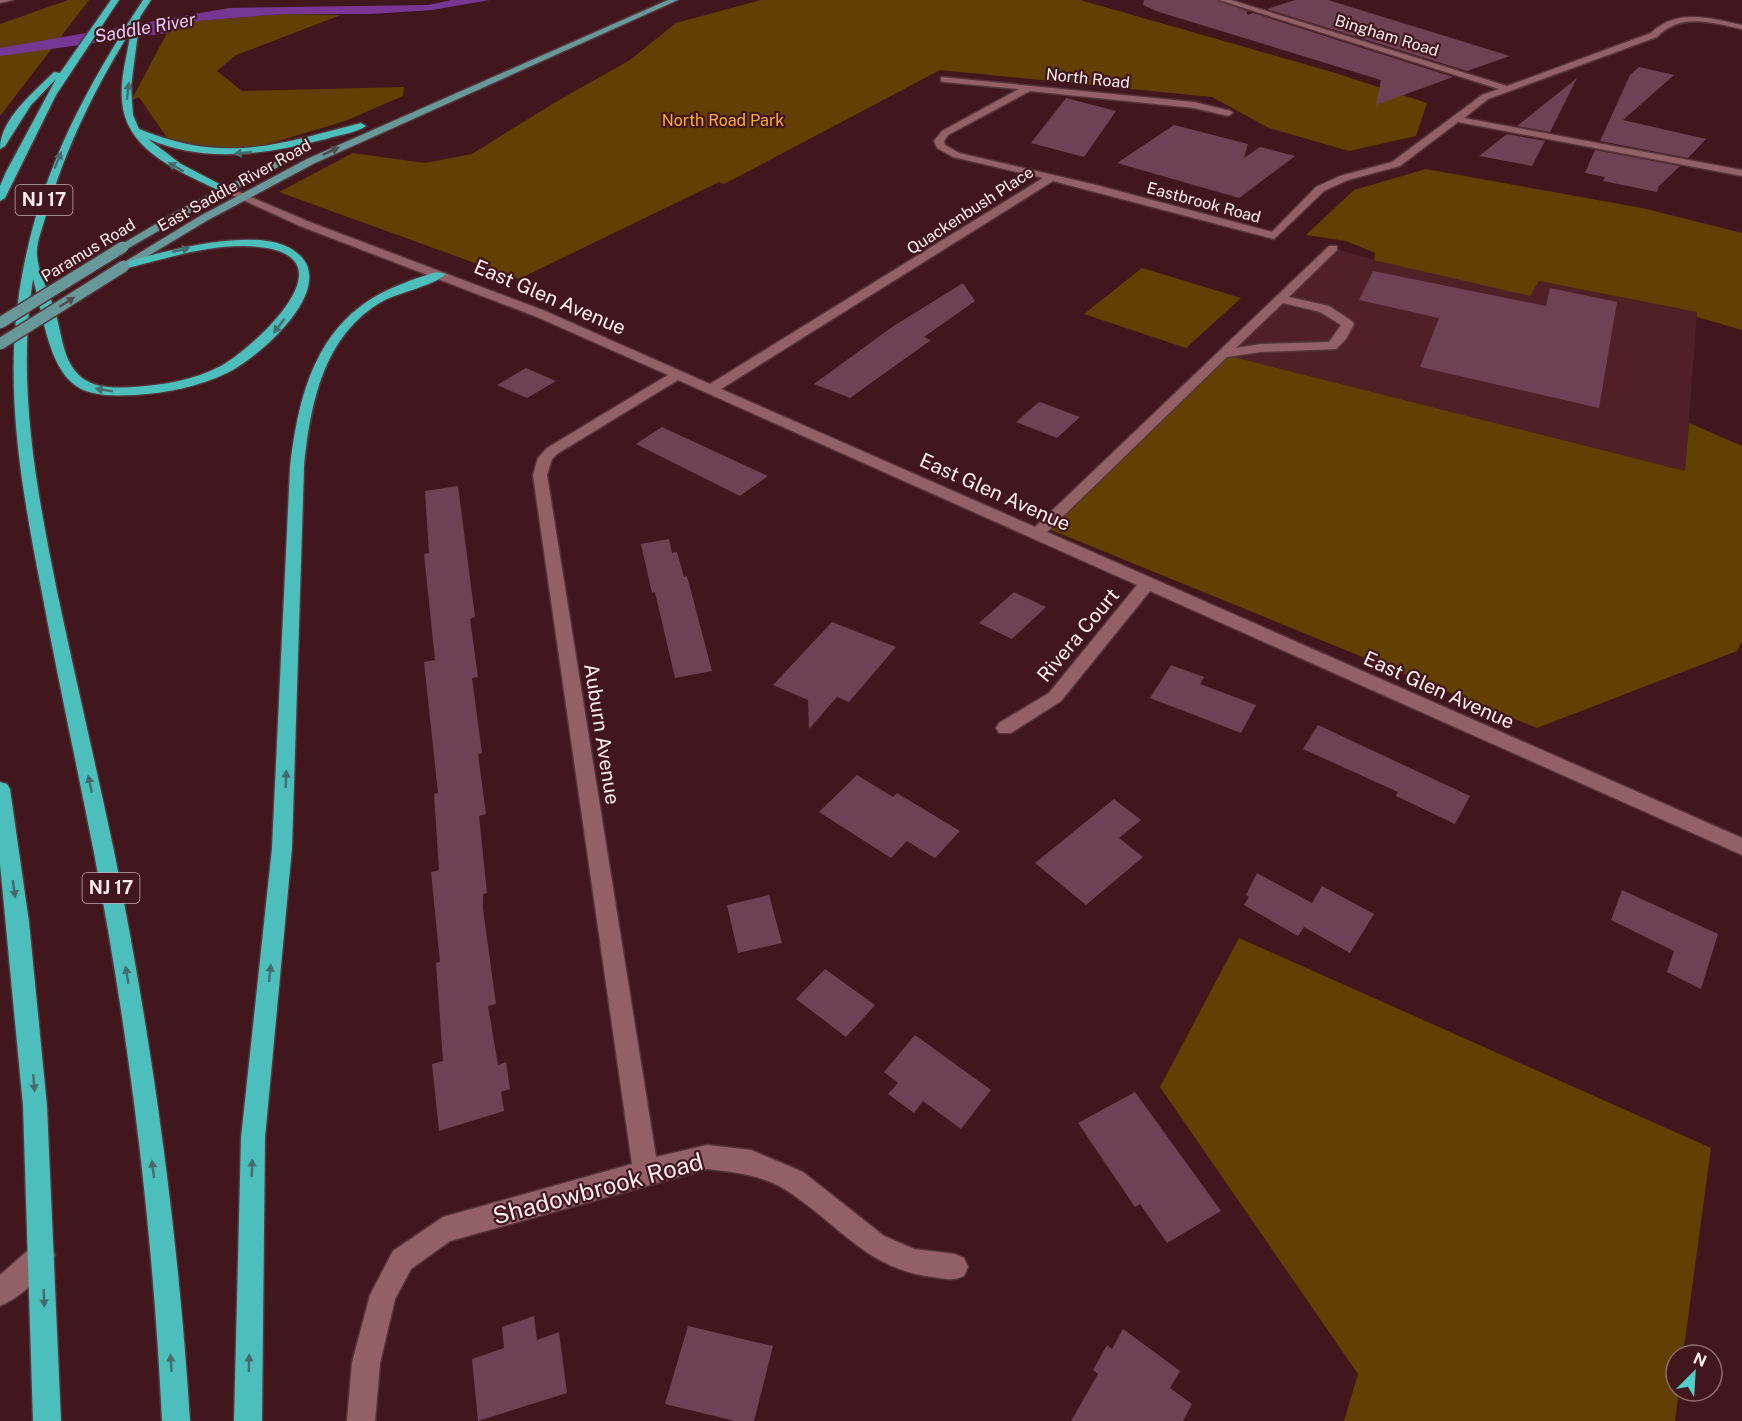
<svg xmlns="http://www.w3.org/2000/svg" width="1742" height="1421" font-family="'Public Sans',sans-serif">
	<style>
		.built { fill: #512027 }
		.green { fill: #624003 }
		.water { fill: #773694 }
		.building { fill: #6e4254 }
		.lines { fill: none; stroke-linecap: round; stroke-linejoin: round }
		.minor-casing { stroke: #55353a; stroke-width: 3 }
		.major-casing { stroke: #55353a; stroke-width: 3 }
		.highway-casing { stroke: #55353a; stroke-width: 3 }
		.minor { fill: #936165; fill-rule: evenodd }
		.major { fill: #68999a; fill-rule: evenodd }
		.highway { fill: #4cbfbd; fill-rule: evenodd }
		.major-bridge-casing { stroke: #55353a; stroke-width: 14; stroke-linecap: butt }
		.major-bridge { stroke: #68999a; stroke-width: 11 }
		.oneway { fill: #466b6d }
		.oneway2 { fill: #514b4f }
		.labels { text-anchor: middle; stroke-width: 4.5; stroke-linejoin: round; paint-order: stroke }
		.far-street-label { font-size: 16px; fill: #feeced; stroke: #41171d }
		.far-park-label { font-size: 16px; fill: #f9b03e; stroke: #41171d }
		.far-water-label { font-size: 18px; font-style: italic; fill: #eacafb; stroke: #41171d }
		.shield { fill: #41171d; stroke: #c5acaf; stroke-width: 1.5 }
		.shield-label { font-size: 18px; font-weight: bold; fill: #feeced }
		.street-label { font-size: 20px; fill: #feeced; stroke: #41171d }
		.near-street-label { font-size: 24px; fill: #feeced; stroke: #41171d }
	</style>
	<rect width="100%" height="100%" fill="#41171d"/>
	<polygon class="built" points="1333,248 1374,260 1538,281 1697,312 1685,471 1222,354"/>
	<g class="green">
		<polygon points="68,0 89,0 0,116 0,24"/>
		<polygon points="761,0 1080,0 1332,72 1427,103 1416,136 1349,151 1269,128 1212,97 940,70 724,184 719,182 519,279 279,192 353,153 425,163 472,154 554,103 630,60 676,23"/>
		<polygon points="283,14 341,15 236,55 217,71 242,91 404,87 403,96 345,121 255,148 174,148 139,97 131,101 167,33 197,21"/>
		<polygon points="1426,169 1642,208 1742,233 1742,330 1697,317 1697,312 1539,281 1530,296 1374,260 1375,253 1346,241 1306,235 1354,190"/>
		<polygon points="1142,268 1241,298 1186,348 1084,314"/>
		<polygon points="1222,354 1685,471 1689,423 1742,446 1742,641 1737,651 1537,728 1044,527"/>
		<polygon points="1239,938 1711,1148 1683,1355 1676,1355 1676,1391 1679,1391 1675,1421 1344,1421 1358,1374 1160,1087"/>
	</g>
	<polygon class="water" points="452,0 490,0 432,10 370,14 283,14 197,21 167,33 0,56 0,48 229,8 428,5"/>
	<g class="building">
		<polygon points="1144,0 1217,0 1247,11 1247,15 1253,13 1453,77 1376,105 1381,80 1159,12 1143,5"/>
		<polygon points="1295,0 1328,0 1510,56 1467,71 1267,9"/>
		<polygon points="1639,67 1674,75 1623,120 1706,139 1688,158 1600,141 1630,75"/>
		<polygon points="1577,78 1550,132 1517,126"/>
		<polygon points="1066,98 1116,111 1084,157 1031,143"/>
		<polygon points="1174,125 1248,144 1244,158 1260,147 1295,156 1239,198 1117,163"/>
		<polygon points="1507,134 1545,141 1532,166 1479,156"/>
		<polygon points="1595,150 1680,166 1659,186 1657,192 1603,181 1605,177 1585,173"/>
		<polygon points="1373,271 1546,306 1550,288 1617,302 1599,408 1420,367 1439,318 1359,300"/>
		<polygon points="963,283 975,301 924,337 931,340 850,398 814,384 892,327"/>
		<polygon points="526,368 556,381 527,398 497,385"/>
		<polygon points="1039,402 1043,403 1080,417 1057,438 1016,422"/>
		<polygon points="662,427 768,476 740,496 636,444"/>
		<polygon points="458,486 475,617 470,619 478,677 472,678 482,753 478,754 486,814 479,816 487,893 483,894 483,909 496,1004 488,1006 498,1065 506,1062 510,1089 501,1092 504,1111 439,1131 432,1064 443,1061 436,963 440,962 431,872 439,870 434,794 438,793 424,662 435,660 424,554 429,553 425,491"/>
		<polygon points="669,539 672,553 677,552 684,577 687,576 712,671 675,678 655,592 652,593 641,544"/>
		<polygon points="1014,592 1046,607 1012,639 979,623"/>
		<polygon points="832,622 896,647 849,702 837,697 809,729 808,700 773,685"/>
		<polygon points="1171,665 1204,677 1200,684 1256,705 1241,733 1150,698"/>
		<polygon points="1318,725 1470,796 1455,824 1396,796 1398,792 1303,749"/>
		<polygon points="857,775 893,797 897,793 960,831 935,858 907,841 891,858 819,812"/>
		<polygon points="1114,799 1141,820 1119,838 1143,857 1086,905 1035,863"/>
		<polygon points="1257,873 1312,903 1322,886 1374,914 1350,953 1304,927 1298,936 1244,905 1249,897 1246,895"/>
		<polygon points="1622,890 1718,934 1701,989 1667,972 1674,951 1611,920"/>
		<polygon points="769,895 782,943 738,953 727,905"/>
		<polygon points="825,969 875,1005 846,1037 796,999"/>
		<polygon points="915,1035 991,1090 961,1129 923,1101 914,1113 888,1094 898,1083 884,1072"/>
		<polygon points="1135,1092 1221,1211 1167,1243 1140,1204 1135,1207 1078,1123"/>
		<polygon points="534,1316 537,1340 559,1332 567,1393 478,1421 472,1359 504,1348 502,1327"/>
		<polygon points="688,1326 773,1346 754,1421 735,1421 665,1404"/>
		<polygon points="1123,1329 1180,1371 1170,1388 1192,1404 1183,1421 1071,1421 1098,1374 1093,1370 1107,1345 1112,1349"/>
	</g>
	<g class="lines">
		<g class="minor-casing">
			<g id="minor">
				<polygon points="0,0 13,0 0,3"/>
				<path d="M1219,0H1231L1507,86L1651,33C1677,8 1710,18 1742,25V29C1712,23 1681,12 1657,37L1488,99L1464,118L1742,170V176L1458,122L1400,166L1348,180L1324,191L1274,239L1053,181L721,389L1035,527L1329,246H1337V250L1289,297L1329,306L1352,321L1354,324L1346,339L1336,349L1261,352L1227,357L1047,532L1742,838V855L1150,591L1061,701L1011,733H999L996,728L999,723L1049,693L1137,585L678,380L557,454L552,459L547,475L656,1157L707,1145L751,1150L803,1172L884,1236L914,1249L955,1254L964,1258L968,1267L964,1276C953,1281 945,1279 933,1277C866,1269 838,1223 786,1190C762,1175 735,1172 707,1169L450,1241L411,1269L395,1299L380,1363L375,1421H347L352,1363L370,1295L393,1251L443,1217L632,1164L533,475L538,458L547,448L668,375L537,317L300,226L221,190L230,188L307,221L545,311L710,384L1043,178L953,157L937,148L934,141L942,131L1019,89L944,82L941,81V77L1194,102L1231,111L1233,113L1228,116L1194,108L1030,91L948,135L944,141L945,145L959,153L1096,185L1272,232L1316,187L1340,176L1392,162L1482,95L1499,89ZM1283,303L1320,312L1341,325L1329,342L1261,344L1236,348Z"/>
				<path d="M42,1242L51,1246L55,1255C47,1274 19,1298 0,1306V1275L33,1246Z"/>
			</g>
		</g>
		<g class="major-casing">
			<g id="major">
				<polygon points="668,0 678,0 315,163 208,220 128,268 118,266 200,216 307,159"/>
				<polygon points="303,148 311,150 191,212 127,249 117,247 183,208"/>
			</g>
		</g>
		<g class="highway-casing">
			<g id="highway">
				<path d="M111,0H119L56,95L5,198L0,201V186L6,172L56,79L31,105L5,146L0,149C0,119 34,92 54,72L60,73Z"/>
				<path d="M143,0H151L140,17L131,87L133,115L139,129C226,164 275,145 361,123L366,126C356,133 338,135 326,139C266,154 207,164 148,139L181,164L231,190L222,192C182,172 125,152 122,100C120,77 128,53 131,30C95,88 65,149 46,215C43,227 36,242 37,255C38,273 50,294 55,311C62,333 62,361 81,377C96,389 116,388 134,387C164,385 194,380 221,366C251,349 349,263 267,248C219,240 169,258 124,269L118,266L120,264C161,252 255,225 293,250C345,283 259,358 227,373C198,387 167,393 135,395C113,396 86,397 70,381C47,358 42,310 33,279C16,385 37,492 58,596C76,681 96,766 114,851C152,1040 178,1229 190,1421H162C153,1230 130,1041 94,853C77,766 58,680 42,593C23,496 4,394 19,294C36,180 81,96 143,0Z"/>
				<path d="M436,272L446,274C433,286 400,292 383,301C323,335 310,405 304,468L292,848L265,1138L262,1421H234L241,1138L272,848L290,468C297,406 311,341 365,303C386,288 412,280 436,272Z"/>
				<polygon points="0,782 7,784 10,789 29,922 47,1106 61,1421 33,1421 23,1106 0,864"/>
			</g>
		</g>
		<use href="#minor" class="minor"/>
		<use href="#major" class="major"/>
		<use href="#highway" class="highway"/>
		<g class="major-bridge-casing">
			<g id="major-bridge">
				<polyline points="0,323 123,247"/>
				<polyline points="0,344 124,266"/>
			</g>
		</g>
		<use href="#major-bridge" class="major-bridge"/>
	</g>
	<defs><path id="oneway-solid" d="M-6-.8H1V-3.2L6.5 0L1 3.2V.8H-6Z" transform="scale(1.5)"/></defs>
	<g class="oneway">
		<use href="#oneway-solid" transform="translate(128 91) rotate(-83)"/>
		<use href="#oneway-solid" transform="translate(243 153) rotate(174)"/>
		<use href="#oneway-solid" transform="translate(58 160) rotate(-68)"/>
		<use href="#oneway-solid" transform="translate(176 167) rotate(-150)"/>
		<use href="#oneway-solid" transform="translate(181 250) rotate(-13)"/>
		<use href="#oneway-solid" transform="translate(279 326) rotate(127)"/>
		<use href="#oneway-solid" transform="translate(104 390) rotate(-171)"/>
		<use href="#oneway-solid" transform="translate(286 779) rotate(-88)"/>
		<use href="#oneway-solid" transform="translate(90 784) rotate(-102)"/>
		<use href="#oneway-solid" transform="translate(14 889) rotate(82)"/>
		<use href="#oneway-solid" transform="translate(270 973) rotate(-84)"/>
		<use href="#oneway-solid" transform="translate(127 975) rotate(-99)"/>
		<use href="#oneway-solid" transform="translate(34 1083) rotate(85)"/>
		<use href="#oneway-solid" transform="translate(252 1168) rotate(-89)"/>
		<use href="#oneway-solid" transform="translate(153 1169) rotate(-97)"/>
		<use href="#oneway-solid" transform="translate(44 1298) rotate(88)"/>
		<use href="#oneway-solid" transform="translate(171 1363) rotate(-94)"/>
		<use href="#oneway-solid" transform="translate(249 1363) rotate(-89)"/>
	</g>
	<g class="oneway2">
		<use href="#oneway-solid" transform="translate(331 151) rotate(-26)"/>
		<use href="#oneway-solid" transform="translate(67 302) rotate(-32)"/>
	</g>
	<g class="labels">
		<g class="far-street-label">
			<text transform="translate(1387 35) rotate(17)" y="6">Bingham Road</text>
			<text transform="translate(1088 78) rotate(6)" y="6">North Road</text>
			<text transform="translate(234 185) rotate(-29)" y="6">East Saddle River Road</text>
			<text transform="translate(1204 202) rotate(15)" y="6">Eastbrook Road</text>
			<text transform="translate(970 210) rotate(-33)" y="6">Quackenbush Place</text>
			<text transform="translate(88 250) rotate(-31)" y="6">Paramus Road</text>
		</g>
		<g class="far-park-label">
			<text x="723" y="126">North Road Park</text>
		</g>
		<g class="far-water-label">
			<text transform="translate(145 28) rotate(-10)" y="6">Saddle River</text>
		</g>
		<g class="shield">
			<rect x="15.5" y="185" width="57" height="30" rx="4.5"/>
			<rect x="82.5" y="873" width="57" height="30" rx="4.5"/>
		</g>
		<g class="shield-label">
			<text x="44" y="206">NJ 17</text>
			<text x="111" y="894">NJ 17</text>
		</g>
		<g class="street-label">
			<text transform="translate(550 297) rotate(23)" y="7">East Glen Avenue</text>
			<text transform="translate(995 492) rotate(24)" y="7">East Glen Avenue</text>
			<text transform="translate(1078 635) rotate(-50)" y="7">Rivera Court</text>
			<text transform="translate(1439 690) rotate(24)" y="7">East Glen Avenue</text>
			<text transform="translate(602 734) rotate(81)" y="7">Auburn Avenue</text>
		</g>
		<g class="near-street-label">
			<text transform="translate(598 1189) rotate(-15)" y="8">Shadowbrook Road</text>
		</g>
	</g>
	<g transform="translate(1694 1373) rotate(24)"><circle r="28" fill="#41171d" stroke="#8d6c70" stroke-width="1.5"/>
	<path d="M0-4.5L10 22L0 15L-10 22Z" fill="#52cdcc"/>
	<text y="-9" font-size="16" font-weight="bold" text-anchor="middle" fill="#feeced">N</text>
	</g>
</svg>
